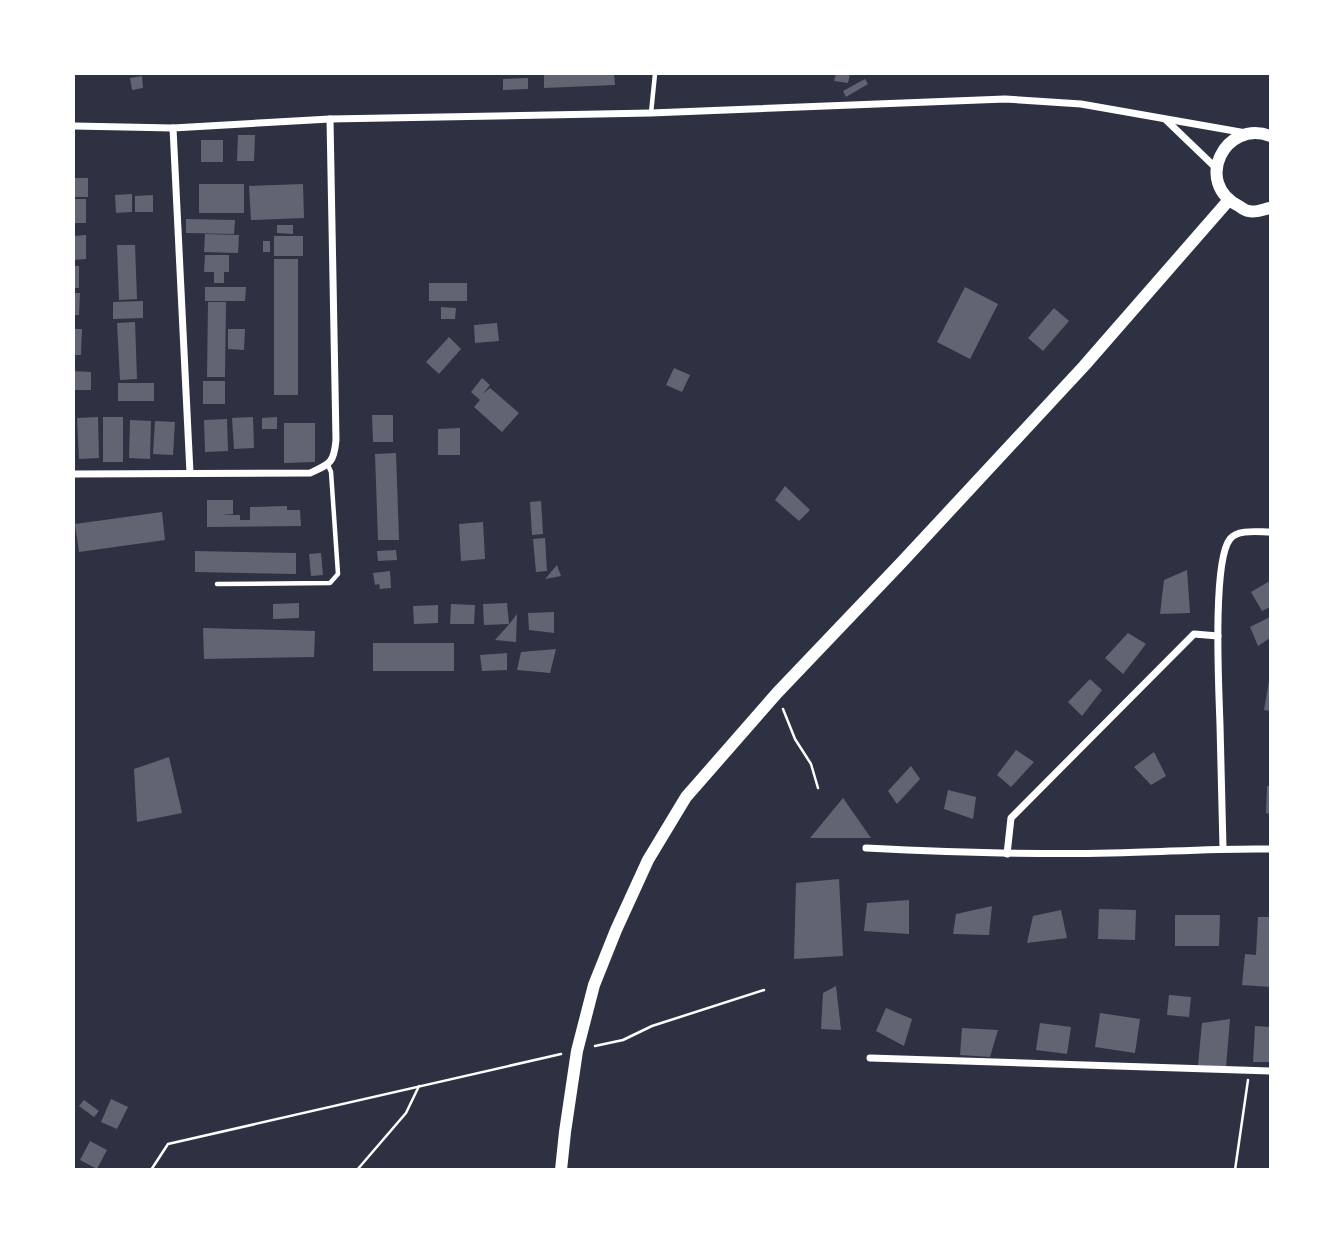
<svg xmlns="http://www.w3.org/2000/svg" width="1344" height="1243" font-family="Helvetica,sans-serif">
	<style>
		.building { fill: #626471 }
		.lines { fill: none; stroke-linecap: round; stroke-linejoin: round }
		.path { stroke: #fff; stroke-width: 2.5 }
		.service { stroke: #fff; stroke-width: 4.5 }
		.minor { stroke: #fff; stroke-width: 7 }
		.secondary { stroke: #fff; stroke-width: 12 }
	</style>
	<rect width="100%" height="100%" fill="#2d3142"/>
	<g class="building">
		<polygon points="544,74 614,74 615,85 544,88"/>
		<polygon points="836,74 850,74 848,83 834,81"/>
		<polygon points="142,76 143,88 132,90 130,78"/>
		<polygon points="528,78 528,89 503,90 503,79"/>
		<polygon points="865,79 868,84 846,97 843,91"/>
		<polygon points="238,135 255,135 254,161 237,161"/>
		<rect x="201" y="140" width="22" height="22"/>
		<rect x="74" y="178" width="14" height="19"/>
		<rect x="199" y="184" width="45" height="29"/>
		<polygon points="303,184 304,218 251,220 249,186"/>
		<polygon points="132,194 132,212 116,213 115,195"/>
		<polygon points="153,195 153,212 135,212 135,196"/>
		<rect x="74" y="199" width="12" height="24"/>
		<polygon points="186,219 235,220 234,234 186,233"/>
		<polygon points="277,225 293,225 293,234 277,233"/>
		<polygon points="205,234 239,235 238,253 204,252"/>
		<polygon points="86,235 86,259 74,260 74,236"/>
		<rect x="274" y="236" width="29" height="20"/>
		<rect x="263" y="241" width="7" height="11"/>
		<polygon points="117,245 135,245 137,299 119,300"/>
		<polygon points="205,255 229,255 229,272 224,272 224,283 214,283 214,272 204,272"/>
		<rect x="274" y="259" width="24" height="136"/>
		<rect x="74" y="266" width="5" height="22"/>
		<rect x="429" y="283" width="38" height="18"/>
		<polygon points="205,287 246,287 245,301 205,301"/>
		<polygon points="965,287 998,304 970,359 937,342"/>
		<polygon points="74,293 80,293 79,315 74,315"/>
		<polygon points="143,301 143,318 113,319 113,302"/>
		<polygon points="208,302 226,302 225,377 207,377"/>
		<polygon points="441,307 456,308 455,319 441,319"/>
		<polygon points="1054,308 1069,321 1043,351 1028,338"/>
		<polygon points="135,322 137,379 120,380 117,323"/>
		<polygon points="497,323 499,341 475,343 474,325"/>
		<polygon points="74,329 82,329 81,355 74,355"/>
		<polygon points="228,329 245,329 244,350 228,349"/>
		<polygon points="449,337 461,349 439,374 426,362"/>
		<polygon points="674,368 690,375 682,392 666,385"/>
		<polygon points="74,371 91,372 91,390 74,390"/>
		<polygon points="482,378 490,385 483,394 490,388 519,413 502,432 474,407 480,400 471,392"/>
		<rect x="203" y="381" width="22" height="23"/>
		<rect x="118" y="383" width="36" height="18"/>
		<polygon points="372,415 393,415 393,442 373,442"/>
		<polygon points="98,417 99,458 79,459 77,418"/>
		<rect x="103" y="417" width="20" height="45"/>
		<polygon points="253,417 254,448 234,449 232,418"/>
		<polygon points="277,417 277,429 262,429 262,418"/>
		<polygon points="227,419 228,451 205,452 204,420"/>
		<polygon points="130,420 151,421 150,459 129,458"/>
		<polygon points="155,421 175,422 173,455 153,454"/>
		<polygon points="284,423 315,423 315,462 284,463"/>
		<polygon points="460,428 460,455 438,455 438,429"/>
		<polygon points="396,453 399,540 378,540 375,454"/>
		<polygon points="785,486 810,510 799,521 775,500"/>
		<polygon points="207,500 233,500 233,514 222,515 240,515 240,520 250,520 250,507 287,506 287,510 300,510 301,526 207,527"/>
		<polygon points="541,501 543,534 532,535 530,502"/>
		<polygon points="162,512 165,540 79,552 75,524"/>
		<polygon points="483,522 485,559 461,561 459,524"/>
		<polygon points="545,538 547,571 536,572 533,539"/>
		<polygon points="396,550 397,560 378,561 377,551"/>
		<polygon points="195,551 296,553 296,574 195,572"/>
		<polygon points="321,553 323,575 311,576 309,554"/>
		<polygon points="557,565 561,576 545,579"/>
		<polygon points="1187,570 1190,613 1160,614 1164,580"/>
		<polygon points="390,571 391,588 380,589 379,584 375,585 373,573"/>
		<polygon points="1270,581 1270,607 1262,611 1251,592"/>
		<polygon points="299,603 299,618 273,619 273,604"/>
		<polygon points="507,603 509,624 484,625 483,604"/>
		<polygon points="451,604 475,605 474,624 450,624"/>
		<polygon points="438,605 438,623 414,624 413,606"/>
		<polygon points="554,612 554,633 529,630 528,613"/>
		<polygon points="517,614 516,642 495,640 511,622"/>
		<polygon points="1270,617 1270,638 1258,646 1250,627"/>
		<polygon points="203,628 315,631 314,657 204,659"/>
		<polygon points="1128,633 1146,644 1123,674 1105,658"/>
		<rect x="373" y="643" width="81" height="28"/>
		<polygon points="556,649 550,673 517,670 521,652"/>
		<polygon points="507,653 507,670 482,671 480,655"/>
		<polygon points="1090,679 1102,690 1082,716 1068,702"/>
		<polygon points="1269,681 1270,681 1270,711 1264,710"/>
		<polygon points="1016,750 1034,762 1011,787 997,775"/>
		<polygon points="1154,752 1166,776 1151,785 1134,767"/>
		<polygon points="169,757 182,813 137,822 134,769"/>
		<polygon points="911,766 920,779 897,804 888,791"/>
		<polygon points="1267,786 1270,786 1270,814 1266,813"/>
		<polygon points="948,790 976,797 973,819 944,809"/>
		<polygon points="843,798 871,838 810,838"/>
		<polygon points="839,879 843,956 794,959 796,883"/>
		<polygon points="909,900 909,934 864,931 867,903"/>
		<polygon points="992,906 989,935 953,934 956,914"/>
		<polygon points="1099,909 1136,910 1135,940 1098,939"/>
		<polygon points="1061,910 1067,938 1027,943 1033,916"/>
		<polygon points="1175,915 1220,915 1219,946 1175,946"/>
		<polygon points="1258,917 1270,917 1270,987 1242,985 1245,954 1256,955"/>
		<polygon points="836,986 841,1030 821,1029 823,993"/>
		<polygon points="1169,995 1191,997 1189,1017 1167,1015"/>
		<polygon points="886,1008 912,1019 904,1046 876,1031"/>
		<polygon points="1100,1013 1140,1019 1135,1053 1095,1047"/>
		<polygon points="1230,1019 1226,1067 1198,1065 1202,1023"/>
		<polygon points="1040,1023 1071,1027 1067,1054 1036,1050"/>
		<polygon points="1255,1026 1270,1027 1270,1062 1253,1062"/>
		<polygon points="962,1028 998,1030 990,1057 960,1055"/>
		<polygon points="111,1099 128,1107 117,1129 101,1122"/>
		<polygon points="84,1100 99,1111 94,1117 79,1106"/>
		<polygon points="90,1141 107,1150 97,1169 80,1160"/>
	</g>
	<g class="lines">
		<g class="path">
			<polyline points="783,709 795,739 811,764 818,788"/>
			<polyline points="595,1046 623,1040 652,1026 764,990"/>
			<polyline points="151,1170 168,1144 561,1054"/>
			<polyline points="357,1170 406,1113 419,1086"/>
			<polyline points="1235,1170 1248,1080"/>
		</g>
		<g class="service">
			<polyline points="651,113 655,74"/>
			<polyline points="217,584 330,583 338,574 331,472 328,465"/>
		</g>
		<g class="minor">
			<polyline points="1166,120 1216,168"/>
			<polyline points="74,126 173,128 330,119 651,113 1005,99 1081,104 1246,133"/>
			<polyline points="173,128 190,473"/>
			<path d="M74,474L310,473C330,464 334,463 336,440L330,119"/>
			<path d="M866,848C947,852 1029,855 1111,853C1164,852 1217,848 1270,849"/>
			<path d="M1223,848C1222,807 1221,766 1220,725C1219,692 1212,561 1230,539C1238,529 1258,532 1270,532"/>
			<polyline points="1007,854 1011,818 1194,634 1218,636"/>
			<polyline points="870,1058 1270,1071"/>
		</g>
		<g class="secondary">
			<path d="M1270,136C1225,119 1193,183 1239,206C1242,208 1245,211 1249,211C1255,213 1264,209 1270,208"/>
			<polyline points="561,1170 565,1132 577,1051 594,985 616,930 648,860 686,797 777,693 901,563 1084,366 1228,201"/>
		</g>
	</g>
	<rect width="1344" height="1243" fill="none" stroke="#ffffff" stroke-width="150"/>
</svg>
